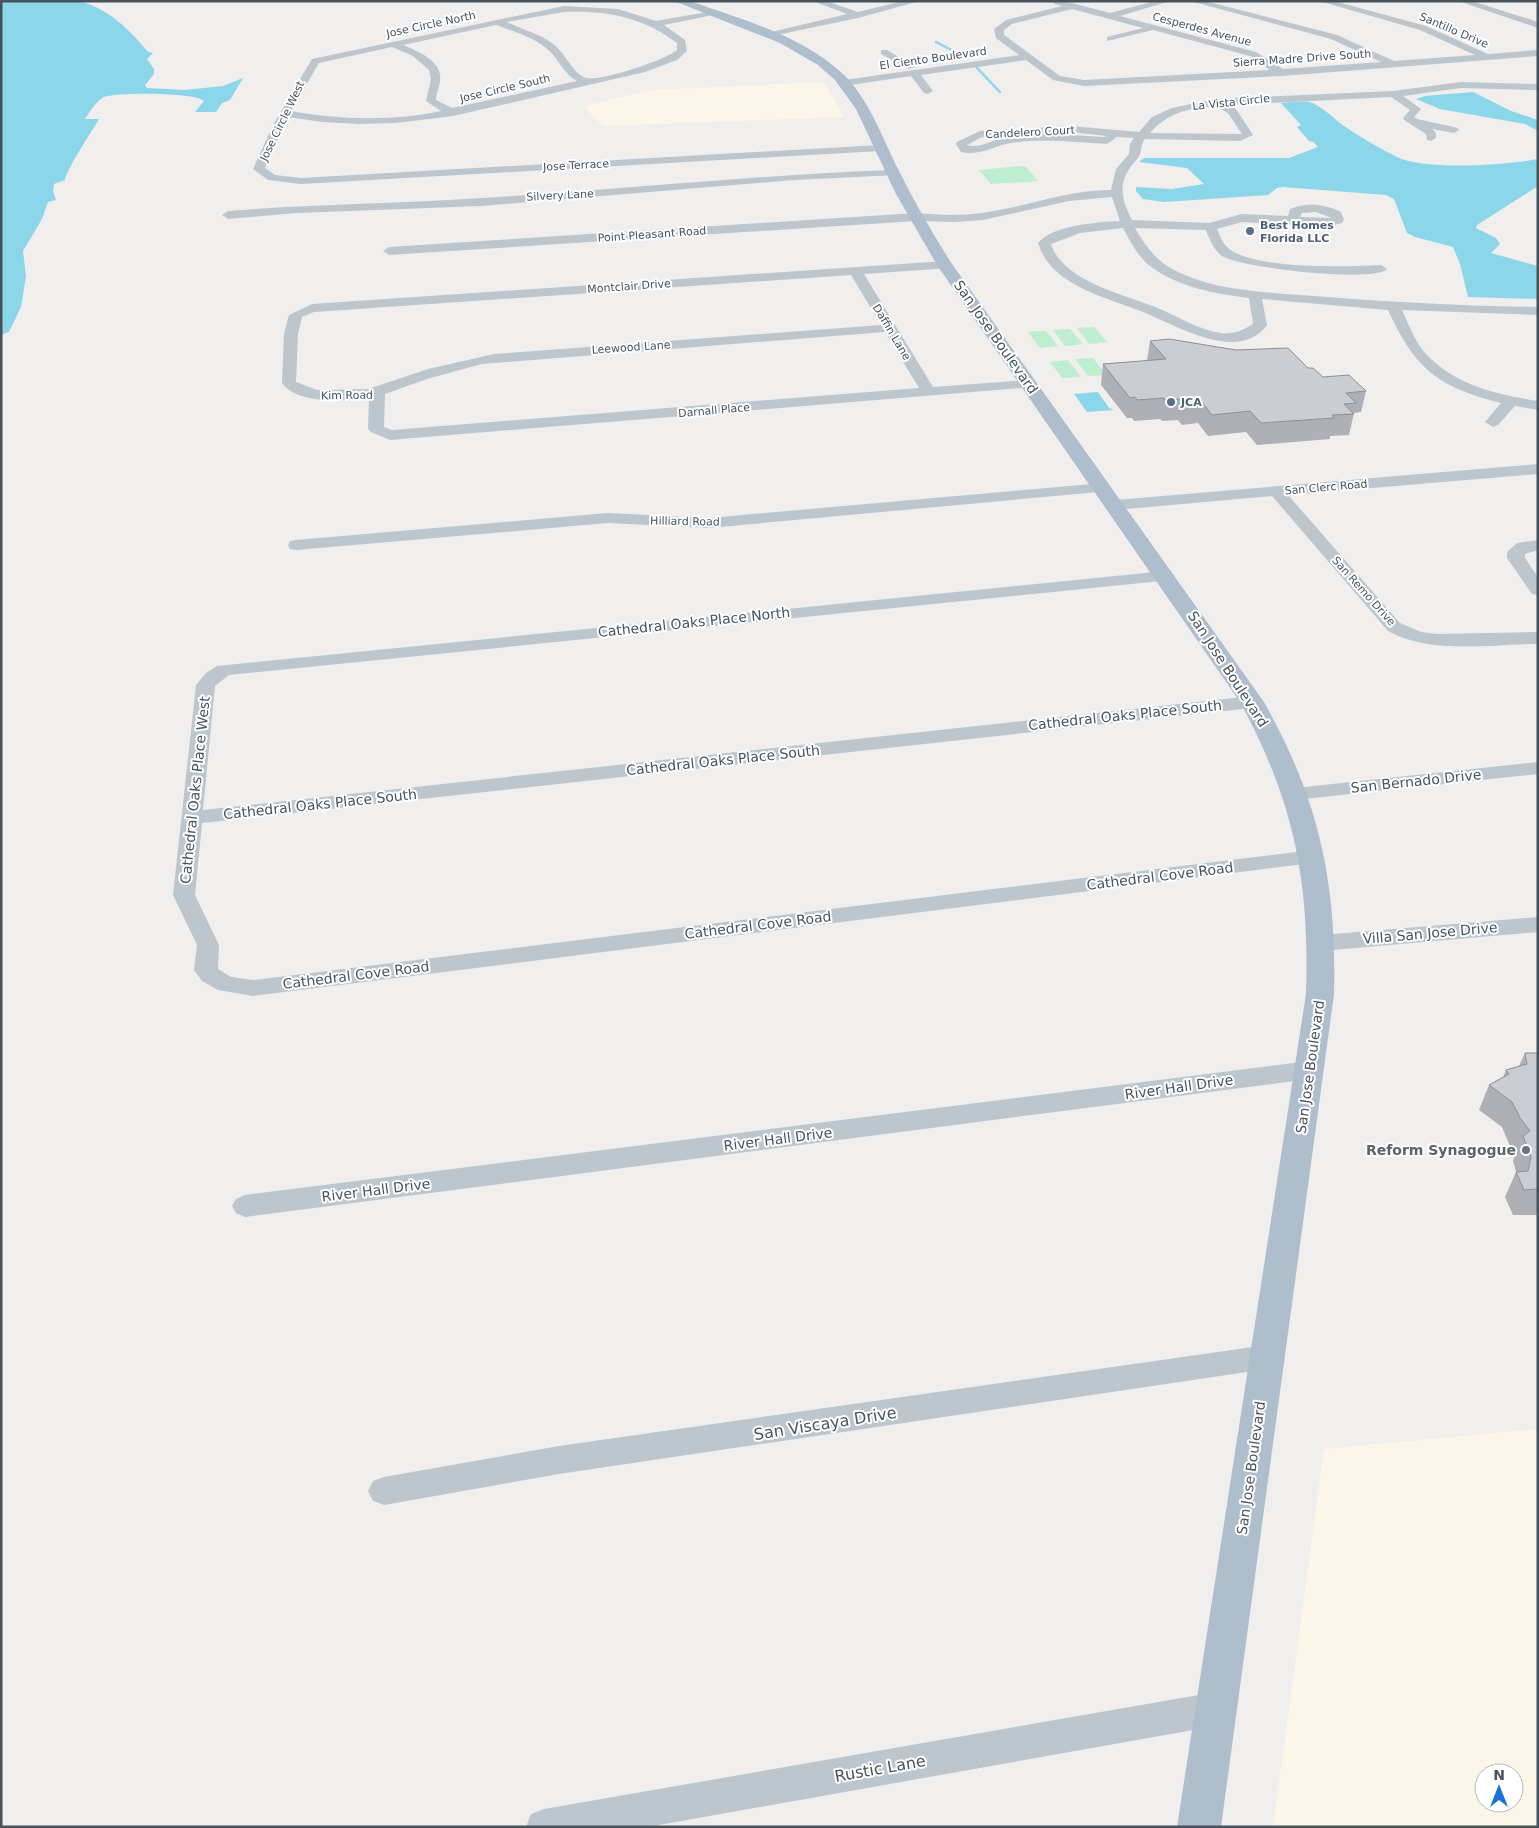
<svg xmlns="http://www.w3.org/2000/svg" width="1539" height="1828" font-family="'DejaVu Sans',sans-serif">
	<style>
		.commercial { fill: #fbf6e8; fill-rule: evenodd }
		.green { fill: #bdeed0 }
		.water { fill: #8bd6e9 }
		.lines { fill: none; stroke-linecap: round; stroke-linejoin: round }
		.stream { stroke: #8bd6e9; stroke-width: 2.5 }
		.minor { fill: #bdc6cd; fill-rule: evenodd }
		.primary { fill: #aebecd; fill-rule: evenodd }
		.wall { fill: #afb0b5 }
		.building { fill: #cbcdd3; stroke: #8e9094 }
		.service-dot { fill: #5c6f8a; stroke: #fff; stroke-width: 2 }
		.worship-dot { fill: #6b7280; stroke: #fff; stroke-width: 2 }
		.labels { text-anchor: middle; stroke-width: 4; stroke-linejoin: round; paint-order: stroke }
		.far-street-label { font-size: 11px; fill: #47525b; stroke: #fff }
		.far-service-label { font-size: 11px; font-weight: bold; fill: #4e5e75; stroke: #fff; text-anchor: start }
		.street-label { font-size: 14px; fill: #47525b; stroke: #fff }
		.worship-label { font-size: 14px; font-weight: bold; fill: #5b616d; stroke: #fff; text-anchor: end }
		.near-street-label { font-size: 16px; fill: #47525b; stroke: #fff }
	</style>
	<rect width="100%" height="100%" fill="#f1eeee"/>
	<g class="commercial">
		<polygon points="824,82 844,117 603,126 583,106 651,90"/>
		<path d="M1538,1429V1827H1273L1324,1449ZM1484,1773H1514V1803H1484Z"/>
	</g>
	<g class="green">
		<polygon points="1021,166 1026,167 1038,181 991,184 979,170"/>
		<polygon points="1094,327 1107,342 1089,344 1077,328"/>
		<polygon points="1070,329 1083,344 1065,346 1053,330"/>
		<polygon points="1046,331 1058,346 1040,348 1028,332"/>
		<polygon points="1093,358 1106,375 1088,376 1075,359"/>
		<polygon points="1068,360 1081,377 1062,378 1050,362"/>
	</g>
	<g class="water">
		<path d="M1,1C21,1 40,1 59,1C66,1 75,0 82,2C109,9 132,32 148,52L153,53L147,59L154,69V74L145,85L147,88L185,90L223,86L243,78L230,100L222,103L216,112H195L204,101C195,92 109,92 102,98C95,103 89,113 85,119H99C91,133 67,168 65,180L54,184L53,191L56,200L48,202L42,219L23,251L26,276L21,307L9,332L3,334L1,338Z"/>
		<polygon points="1473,92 1511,111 1538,120 1538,131 1525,124 1440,109 1416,99 1425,96"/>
		<path d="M1294,102C1299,102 1304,101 1309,102C1321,105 1334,119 1344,126C1360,137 1379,148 1397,157C1427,171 1505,165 1538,159V186L1477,225L1476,228L1496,238L1500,244L1491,253L1538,266V299L1468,297L1460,264L1453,247L1415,237L1407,233L1394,199L1386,195L1283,187L1277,188L1268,195L1164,202L1143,199L1136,191V187L1172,189L1204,184L1187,168L1139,162L1144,158H1289L1318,147L1314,142L1309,141L1297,127L1301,125L1281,103Z"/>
		<polygon points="1098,392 1109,408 1114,410 1087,412 1074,394"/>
	</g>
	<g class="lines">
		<g class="stream">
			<polyline points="936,42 963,56"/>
			<polyline points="977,68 1000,92"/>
		</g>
		<g class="minor">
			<polygon points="813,1 826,1 858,12 903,1 920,1 858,18 767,37 767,33 847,14"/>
			<path d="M1053,1H1064L1110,13L1155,1H1170L1120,16L1256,52L1283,69L1381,62L1331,39L1190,1H1205L1337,35L1394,61L1475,55L1420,30L1319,1H1334L1426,26L1488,54L1538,50V56L1282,76L1084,86L1053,80L1026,60L921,75L933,91L928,94L924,93L911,76L844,86L839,83L844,80L1019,55L996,38L994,29L1006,20L1062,6L1054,4ZM1072,9L1143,28L1107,37V41L1153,30L1250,56L1270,70L1084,80L1060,76L1004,35V30L1012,24Z"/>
			<polygon points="1458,1 1472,1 1538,22 1538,28"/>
			<path d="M564,6L618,9L656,21L713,11L718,14L664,25L685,40L687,51L677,60L645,72L453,116L396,123L359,124L322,122L288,117L265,168L275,175L301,178L880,145L886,148L880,151L301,184L268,180L253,169L273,125L312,59ZM564,12C606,10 643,17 677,43V50C666,60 599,82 586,78C572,73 566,53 552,43C540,34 521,29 507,22ZM496,25C512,31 533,37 546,48C559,58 563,74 577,81L452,108L436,100C436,92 440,87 440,80C443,61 417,51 403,45ZM392,47L413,56L429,70L431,79L426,101L441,111C393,121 340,120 291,111L319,63Z"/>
			<polygon points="881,50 887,50 916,67 908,69 881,54"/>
			<path d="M1461,82L1538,84V90L1461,88L1403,96L1421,109L1414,117L1417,119L1458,128L1459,130L1454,133L1432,129L1436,133V138L1431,141L1427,140L1426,134L1404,120L1403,118L1410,110L1391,97L1228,105L1236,109L1253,135L1240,141L1145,139C1140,145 1142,153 1138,158C1118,179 1119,195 1132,220L1209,223L1242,214L1288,216L1290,209C1306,202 1326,204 1341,212L1344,220L1342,223L1326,227L1242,222L1217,229C1220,237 1224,246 1232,251C1263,269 1344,267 1381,265L1387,269C1376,283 1241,268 1222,256C1214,250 1209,239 1206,230L1135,228C1146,247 1156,261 1176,271C1218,292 1268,292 1314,296C1388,302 1463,306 1538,307V315L1402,310C1409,325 1415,342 1426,354C1455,385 1498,395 1538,401V410L1515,406L1498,425L1493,427L1485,422L1501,403C1438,387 1415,369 1388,310L1262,299L1267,325C1239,364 1175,325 1143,312C1106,297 1051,286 1038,243C1053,225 1098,222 1120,221L1112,197L1069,201L983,220L954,222L916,221L389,255L383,251L389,247L916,213C938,215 960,216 982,213C1026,207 1067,190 1111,190L1116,169L1129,154L1130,144L1134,138L1117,137L1107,144C1079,142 1033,138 1006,144C991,148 977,156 961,152L956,144L957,142L980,131L1071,126L1139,132L1152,117L1172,108L1215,99L1393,91ZM1215,106L1228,113L1242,134L1150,133C1167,113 1189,108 1215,106ZM1071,132L1106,136L1104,137C1072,135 1036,132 1004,138C992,140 979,149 967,145L982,137ZM1316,212L1332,218L1300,217L1302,213ZM1123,228C1130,241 1138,257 1150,266C1178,287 1215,294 1249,298L1253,324C1242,331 1234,334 1221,333C1199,330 1179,317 1160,309C1127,295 1063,282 1051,244L1080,233Z"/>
			<path d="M893,170L897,171V175L794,180L481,206L297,213L228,219L222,215L228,211C312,204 397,204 481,198C619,190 755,175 893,170Z"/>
			<path d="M945,261L950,262L951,265L950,268L864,274L933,387L1029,380L1036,384L1034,387L390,440L371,432L368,429L369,398C345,401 298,405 282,383L284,334L289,315L312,304ZM851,275L881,325L494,354L428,369L368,389L317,390L296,382L298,334L302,317L314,312ZM885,332L919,388L392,430L384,427L385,394L427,379L482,364Z"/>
			<path d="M1538,464V474L1288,495L1400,623L1421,632L1437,634L1538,632V644C1489,644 1432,655 1388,631L1272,496L1115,510L1107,505L1115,500Z"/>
			<polygon points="1103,483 1109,485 1111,488 1109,491 709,528 608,523 296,550 290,549 288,545 290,541 296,540 608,513 709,518"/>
			<polygon points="1538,540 1538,550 1525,554 1525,558 1538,577 1538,595 1532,594 1507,558 1507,552 1517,543"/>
			<polygon points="1165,571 1171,572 1174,576 1171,580 229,675 215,686 203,810 1252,696 1259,698 1262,702 1259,706 1252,708 202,823 195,895 219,945 218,969 231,977 253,980 1312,850 1320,852 1323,857 1320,862 253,996 218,990 202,981 194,970 197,945 173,895 196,685 206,673 217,666"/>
			<polygon points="1538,762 1538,774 1295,800 1288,798 1285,794 1288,790 1295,788"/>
			<polygon points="1538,917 1538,932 1321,951 1313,948 1310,943 1313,938 1321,935"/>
			<polygon points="1310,1061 1319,1064 1322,1070 1319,1076 1310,1079 245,1217 236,1213 232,1206 236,1199 245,1195"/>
			<polygon points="1267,1345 1277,1348 1282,1357 1277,1366 1267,1369 559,1474 384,1505 373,1501 368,1491 373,1481 384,1477 559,1446"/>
			<polygon points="1216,1692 1228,1697 1233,1709 1228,1721 1216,1726 648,1827 526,1827 531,1814 544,1809"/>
		</g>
		<path class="primary" d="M674,1H690C743,20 801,35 843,74C869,99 882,137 898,169C914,201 932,233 952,264L1264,702C1319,800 1337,882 1334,994L1221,1827H1177L1306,994C1310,882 1294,801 1240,702L937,265L896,194L856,109L835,80L818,65L780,43Z"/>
	</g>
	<g class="wall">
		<polygon points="1150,341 1308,368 1323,377 1366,391 1361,412 1354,413 1349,435 1330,436 1330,439 1257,445 1246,432 1208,436 1198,423 1182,425 1178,420 1162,421 1160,419 1134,421 1132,418 1127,418 1101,385 1103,364 1147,361"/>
		<polygon points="1525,1053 1538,1053 1538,1215 1513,1215 1505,1197 1516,1172 1513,1161 1516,1152 1509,1144 1502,1127 1479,1110 1489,1085 1503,1077 1506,1070 1519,1066"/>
	</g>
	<g class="building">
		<polygon points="1169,339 1236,350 1288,348 1308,368 1313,368 1323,377 1349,375 1366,391 1346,393 1356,403 1344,404 1354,414 1332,415 1334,418 1261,423 1250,411 1212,415 1202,402 1186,404 1182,399 1165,400 1164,398 1137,400 1135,397 1130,398 1103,364 1166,359 1150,341"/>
		<polygon points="1525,1053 1538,1053 1538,1189 1524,1190 1516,1172 1528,1171 1531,1157 1523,1136 1530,1131 1520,1118 1512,1102 1489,1085 1509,1074 1506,1070 1527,1064"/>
	</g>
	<g class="service-dot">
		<circle cx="1250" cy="231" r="5"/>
		<circle cx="1171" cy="402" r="5"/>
	</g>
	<circle class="worship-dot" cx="1526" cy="1150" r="5"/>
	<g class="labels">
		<g class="far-street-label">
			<text transform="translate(431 24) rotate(-12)" y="4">Jose Circle North</text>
			<text transform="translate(1202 29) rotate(15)" y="4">Cesperdes Avenue</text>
			<text transform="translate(1454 30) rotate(23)" y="4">Santillo Drive</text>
			<text transform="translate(933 58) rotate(-8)" y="4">El Ciento Boulevard</text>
			<text transform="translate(1302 58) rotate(-4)" y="4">Sierra Madre Drive South</text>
			<text transform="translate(505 88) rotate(-13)" y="4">Jose Circle South</text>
			<text transform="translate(1231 102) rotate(-6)" y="4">La Vista Circle</text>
			<text transform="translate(282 121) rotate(-64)" y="4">Jose Circle West</text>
			<text transform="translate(1030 132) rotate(-3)" y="4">Candelero Court</text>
			<text transform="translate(576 165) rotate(-3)" y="4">Jose Terrace</text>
			<text transform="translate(560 195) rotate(-3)" y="4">Silvery Lane</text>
			<text transform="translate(652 234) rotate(-4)" y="4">Point Pleasant Road</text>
			<text transform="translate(629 286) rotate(-4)" y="4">Montclair Drive</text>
			<text transform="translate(892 332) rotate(59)" y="4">Daffin Lane</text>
			<text transform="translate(631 347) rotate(-4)" y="4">Leewood Lane</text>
			<text transform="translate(347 395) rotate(-1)" y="4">Kim Road</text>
			<text transform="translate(714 410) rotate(-5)" y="4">Darnall Place</text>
			<text transform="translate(1326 487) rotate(-5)" y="4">San Clerc Road</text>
			<text transform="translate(685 521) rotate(1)" y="4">Hilliard Road</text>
			<text transform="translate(1364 591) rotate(48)" y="4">San Remo Drive</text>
		</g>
		<g class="far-service-label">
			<text x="1260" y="229">Best Homes<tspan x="1260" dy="13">Florida LLC</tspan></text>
			<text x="1181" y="406">JCA</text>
		</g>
		<g class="street-label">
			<text transform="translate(996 337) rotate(55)" y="5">San Jose Boulevard</text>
			<text transform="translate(694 622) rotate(-6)" y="5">Cathedral Oaks Place North</text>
			<text transform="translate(1228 669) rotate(57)" y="5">San Jose Boulevard</text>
			<text transform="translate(1125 715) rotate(-6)" y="5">Cathedral Oaks Place South</text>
			<text transform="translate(723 760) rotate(-6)" y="5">Cathedral Oaks Place South</text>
			<text transform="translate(1416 781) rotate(-6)" y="5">San Bernado Drive</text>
			<text transform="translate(195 790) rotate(-84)" y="5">Cathedral Oaks Place West</text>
			<text transform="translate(320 804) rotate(-6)" y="5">Cathedral Oaks Place South</text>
			<text transform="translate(1160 876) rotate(-7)" y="5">Cathedral Cove Road</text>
			<text transform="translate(758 925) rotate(-7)" y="5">Cathedral Cove Road</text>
			<text transform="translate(1430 933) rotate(-5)" y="5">Villa San Jose Drive</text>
			<text transform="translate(356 975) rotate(-7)" y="5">Cathedral Cove Road</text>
			<text transform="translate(1310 1067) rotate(-82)" y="5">San Jose Boulevard</text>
			<text transform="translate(1179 1087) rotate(-8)" y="5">River Hall Drive</text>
			<text transform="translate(778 1139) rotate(-7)" y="5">River Hall Drive</text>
			<text transform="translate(376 1190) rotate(-7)" y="5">River Hall Drive</text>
			<text transform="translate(1251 1468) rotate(-82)" y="5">San Jose Boulevard</text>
		</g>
		<g class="worship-label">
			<text x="1516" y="1155">Reform Synagogue</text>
		</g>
		<g class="near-street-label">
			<text transform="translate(825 1423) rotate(-9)" y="6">San Viscaya Drive</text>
			<text transform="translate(880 1768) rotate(-10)" y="6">Rustic Lane</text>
		</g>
	</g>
	<rect width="1539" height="1828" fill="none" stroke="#47525b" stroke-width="5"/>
	<g transform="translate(1499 1788)"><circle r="24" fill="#ffffff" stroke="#b5babd"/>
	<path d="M0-4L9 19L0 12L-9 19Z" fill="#1d71dc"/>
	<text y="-8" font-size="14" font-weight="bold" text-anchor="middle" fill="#47525b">N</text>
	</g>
</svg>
